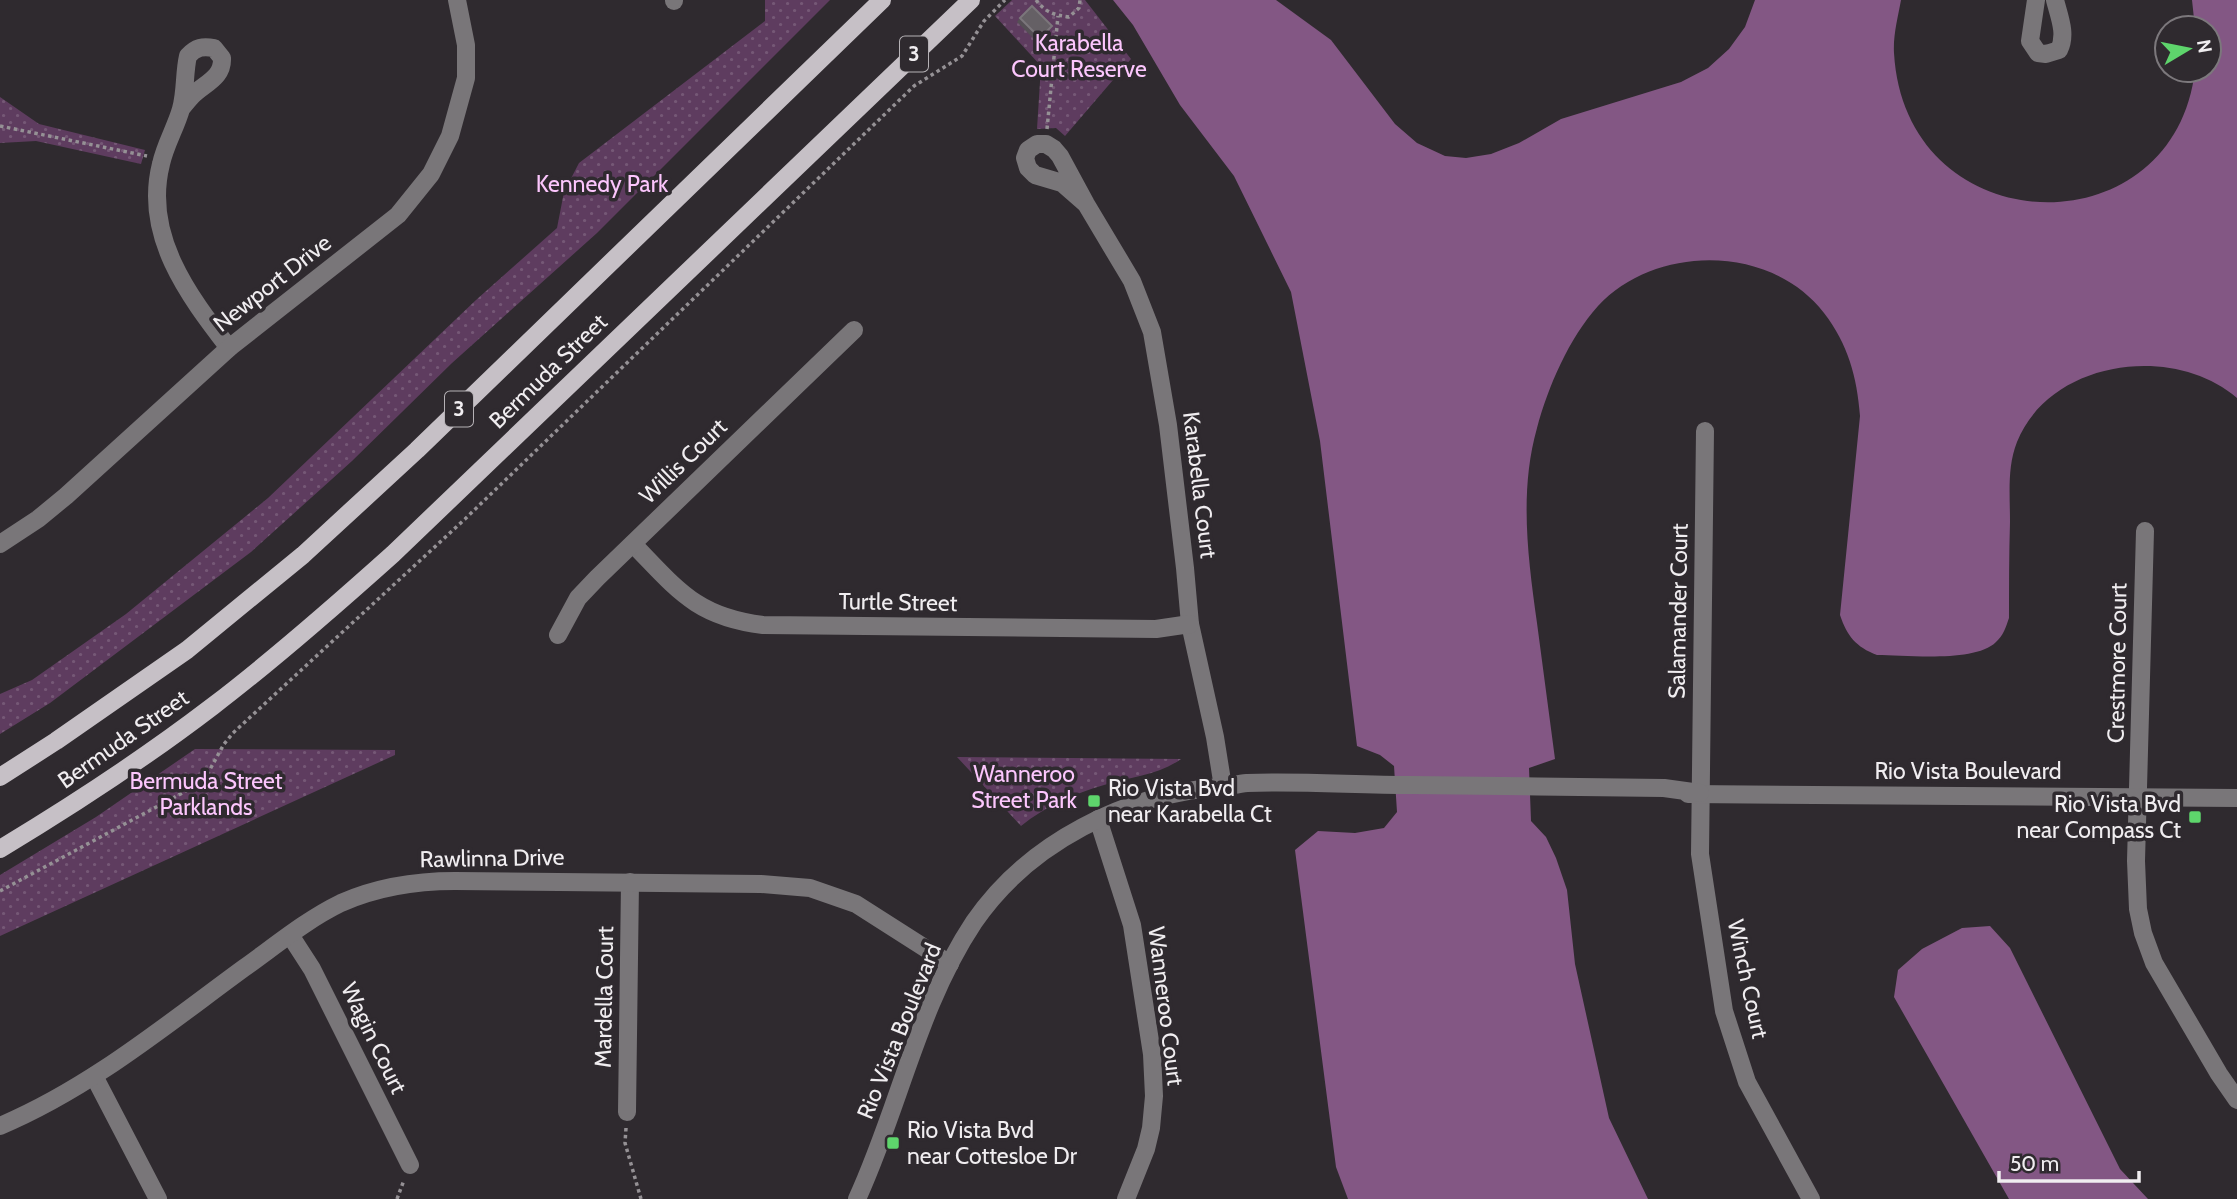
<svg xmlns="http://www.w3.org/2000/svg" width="2237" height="1199" font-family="Cabin,sans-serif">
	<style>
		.park { fill: url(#park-dots) }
		.water { fill: #835784 }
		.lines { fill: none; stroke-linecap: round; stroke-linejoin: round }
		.path { stroke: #959195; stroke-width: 3.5; stroke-dasharray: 3.5 3.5; stroke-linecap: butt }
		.minor { stroke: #797679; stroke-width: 18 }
		.major { stroke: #c6c0c6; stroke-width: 18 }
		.wall { fill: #554f55 }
		.building { fill: #656065; stroke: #7b767b; stroke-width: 2 }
		.poi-dot { fill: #5ed56c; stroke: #2f2a2f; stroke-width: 2.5 }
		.labels { text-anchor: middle; stroke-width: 7; stroke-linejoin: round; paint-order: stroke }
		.shield { fill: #2f2a2f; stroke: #b6b2b6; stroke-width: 2 }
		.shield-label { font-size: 21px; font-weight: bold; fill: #f0edf0 }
		.park-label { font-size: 23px; fill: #fcc6fd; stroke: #2f2a2f }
		.street-label { font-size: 23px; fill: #f0edf0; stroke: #2f2a2f }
		.poi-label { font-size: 23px; fill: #f0edf0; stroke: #2f2a2f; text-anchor: start }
	</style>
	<defs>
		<pattern id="park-dots" width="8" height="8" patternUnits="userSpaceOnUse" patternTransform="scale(1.75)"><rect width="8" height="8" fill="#5e3c5f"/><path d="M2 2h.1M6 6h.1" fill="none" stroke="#755876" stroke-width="1.8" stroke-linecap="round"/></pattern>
	</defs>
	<rect width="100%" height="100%" fill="#2f2a2f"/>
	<g class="park">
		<polygon points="765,0 830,0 597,233 452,363 352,461 251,552 50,703 0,734 0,694 32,680 126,614 268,498 476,300 557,228 564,192 579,163 765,21"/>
		<polygon points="1012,0 1085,0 1131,59 1065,136 1056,128 1037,129 1041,66 995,16"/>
		<polygon points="0,97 39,124 145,150 141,164 36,141 0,143"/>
		<polygon points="195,749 395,750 395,755 0,936 0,875 96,817"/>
		<path d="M957,757L1181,759C1159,775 1129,777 1104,785C1073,794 1046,806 1021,826Z"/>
	</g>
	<g class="water">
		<path d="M1113,0H1276L1331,40L1395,124L1417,143L1445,156L1466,158L1491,154L1519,143L1561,119L1681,82L1708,68L1729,49L1745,27L1755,0H1901C1898,17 1893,35 1894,53C1905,245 2174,253 2195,70H2209V28H2195L2192,0H2237V398C2173,343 2050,360 2017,442C2007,467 2010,495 2010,522C2009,554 2009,586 2009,618C2006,627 2003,636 1996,642C1975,663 1906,655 1877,655C1856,647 1847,636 1840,615L1860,416C1857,377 1848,344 1824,313C1771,244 1656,244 1598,306C1569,338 1548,387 1537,428C1519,492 1528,558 1537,623C1543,668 1549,714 1555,759L1529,768L1531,821L1546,837L1556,858L1567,890L1575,964L1609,1118L1648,1199H1348L1336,1167L1295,850L1318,831L1355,833L1384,828L1397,812L1394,766L1380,755L1357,746L1320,441L1291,292L1234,176L1180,105L1133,25Z"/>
		<polygon points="1990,926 2010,948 2120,1169 2148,1199 2009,1199 1894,997 1898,970 1922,949 1962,928"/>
	</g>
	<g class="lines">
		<g class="path">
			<path d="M1036,0C1045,12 1054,15 1069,17L1079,8L1080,0"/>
			<polyline points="0,126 147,156"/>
			<polyline points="1047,129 1058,16"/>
			<polyline points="0,891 186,791 208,773 224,744 233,733 465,519 914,86 962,56 984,21 1005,0"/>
			<polyline points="626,1128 625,1143 641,1199"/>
			<polyline points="397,1199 404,1180"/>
		</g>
		<g class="minor">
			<path d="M2036,0L2030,41L2038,53L2046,54L2059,50C2067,34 2059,16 2055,0"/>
			<polyline points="674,1 674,0"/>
			<path d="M181,109C185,104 189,99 193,95C205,83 223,78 222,58L214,48C203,46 196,47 188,56C184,73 186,91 181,109C176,127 165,145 161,164C143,235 188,295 229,348"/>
			<polyline points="1086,204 1062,183 1035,175 1028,168 1025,158 1028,150 1037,144 1046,144 1054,149 1060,156 1086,204 1132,281 1152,332 1168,425 1185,568 1190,624 1215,737 1223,787"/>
			<polyline points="1705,431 1700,854 1724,1011 1747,1082 1811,1199"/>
			<polyline points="2145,531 2136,861 2138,909 2143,933 2154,963 2219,1074 2237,1100"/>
			<polyline points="0,544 38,519 66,496 229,348 398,215 431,174 450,136 466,78 466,45 457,0"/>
			<path d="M633,544C677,589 696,617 763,625L1156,629L1190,624"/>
			<polyline points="558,635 578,598 597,578 854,330"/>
			<polyline points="1688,794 2237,798"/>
			<polyline points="1098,819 1132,925 1152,1054 1154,1096 1151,1128 1146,1149 1126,1199"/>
			<polyline points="290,935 312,969 410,1165"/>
			<polyline points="94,1076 158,1199"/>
			<polyline points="627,1112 630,882"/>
			<path d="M0,1126C90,1088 166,1025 244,968C275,946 306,920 341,903C377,887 416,881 455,881L761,884L810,888L856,904L950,964"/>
			<path d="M857,1199C899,1108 918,1006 974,922C1029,842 1126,794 1221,787C1229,786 1238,784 1247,783C1301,781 1356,785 1411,785C1495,786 1580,787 1664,788L1700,793"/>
		</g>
		<g class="major">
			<polyline points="0,777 56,741 187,650 303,555 417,450 882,0"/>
			<path d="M0,849C73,805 145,758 213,706C276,658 335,606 393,554L971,0"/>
		</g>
	</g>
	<polygon class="wall" points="1020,18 1049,30 1037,42 1017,22"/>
	<polygon class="building" points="1032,6 1052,26 1040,38 1020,18"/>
	<g class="poi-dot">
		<rect x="1087" y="794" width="14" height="14" rx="3.5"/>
		<rect x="2188" y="810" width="14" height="14" rx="3.5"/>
		<rect x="886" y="1136" width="14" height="14" rx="3.5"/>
	</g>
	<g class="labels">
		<g class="shield">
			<rect x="900" y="36.5" width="28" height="35" rx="5"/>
			<rect x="445" y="391.5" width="28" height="35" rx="5"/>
		</g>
		<g class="shield-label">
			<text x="914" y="61">3</text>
			<text x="459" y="416">3</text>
		</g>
		<g class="park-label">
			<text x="1079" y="51">Karabella<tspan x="1079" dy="26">Court Reserve</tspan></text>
			<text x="602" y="192">Kennedy Park</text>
			<text x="1024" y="782">Wanneroo<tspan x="1024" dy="26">Street Park</tspan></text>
			<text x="206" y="789">Bermuda Street<tspan x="206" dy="26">Parklands</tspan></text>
		</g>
		<g class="street-label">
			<text transform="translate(272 283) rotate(-38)" y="8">Newport Drive</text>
			<text transform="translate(548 371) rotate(-44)" y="8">Bermuda Street</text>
			<text transform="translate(683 461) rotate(-44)" y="8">Willis Court</text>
			<text transform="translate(1200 485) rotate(83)" y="8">Karabella Court</text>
			<text transform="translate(898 602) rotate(1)" y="8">Turtle Street</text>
			<text transform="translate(1678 611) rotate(-89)" y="8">Salamander Court</text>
			<text transform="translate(2117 663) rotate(-89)" y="8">Crestmore Court</text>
			<text transform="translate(123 739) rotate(-35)" y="8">Bermuda Street</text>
			<text x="1968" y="779">Rio Vista Boulevard</text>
			<text transform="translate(492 858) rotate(-1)" y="8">Rawlinna Drive</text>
			<text transform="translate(1748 979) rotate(78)" y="8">Winch Court</text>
			<text transform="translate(604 997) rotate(-89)" y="8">Mardella Court</text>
			<text transform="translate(1166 1006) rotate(83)" y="8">Wanneroo Court</text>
			<text transform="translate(899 1031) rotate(-68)" y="8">Rio Vista Boulevard</text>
			<text transform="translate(374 1038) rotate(64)" y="8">Wagin Court</text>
		</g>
		<g class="poi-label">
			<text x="1108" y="796">Rio Vista Bvd<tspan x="1108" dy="26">near Karabella Ct</tspan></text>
			<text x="2181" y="812" text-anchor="end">Rio Vista Bvd<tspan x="2181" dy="26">near Compass Ct</tspan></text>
			<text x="907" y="1138">Rio Vista Bvd<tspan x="907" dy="26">near Cottesloe Dr</tspan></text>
		</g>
	</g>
	<g transform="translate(2188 49) rotate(80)"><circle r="33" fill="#2f2a2f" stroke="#7c787c" stroke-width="2"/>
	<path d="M0-5L12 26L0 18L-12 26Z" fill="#5ed56c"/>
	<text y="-10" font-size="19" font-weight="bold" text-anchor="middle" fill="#f0edf0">N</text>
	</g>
	<path d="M1999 1171v10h140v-10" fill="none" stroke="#f0edf0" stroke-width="3.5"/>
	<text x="2010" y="1171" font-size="21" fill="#f0edf0" stroke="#2f2a2f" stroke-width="5" paint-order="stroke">50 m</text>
</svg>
